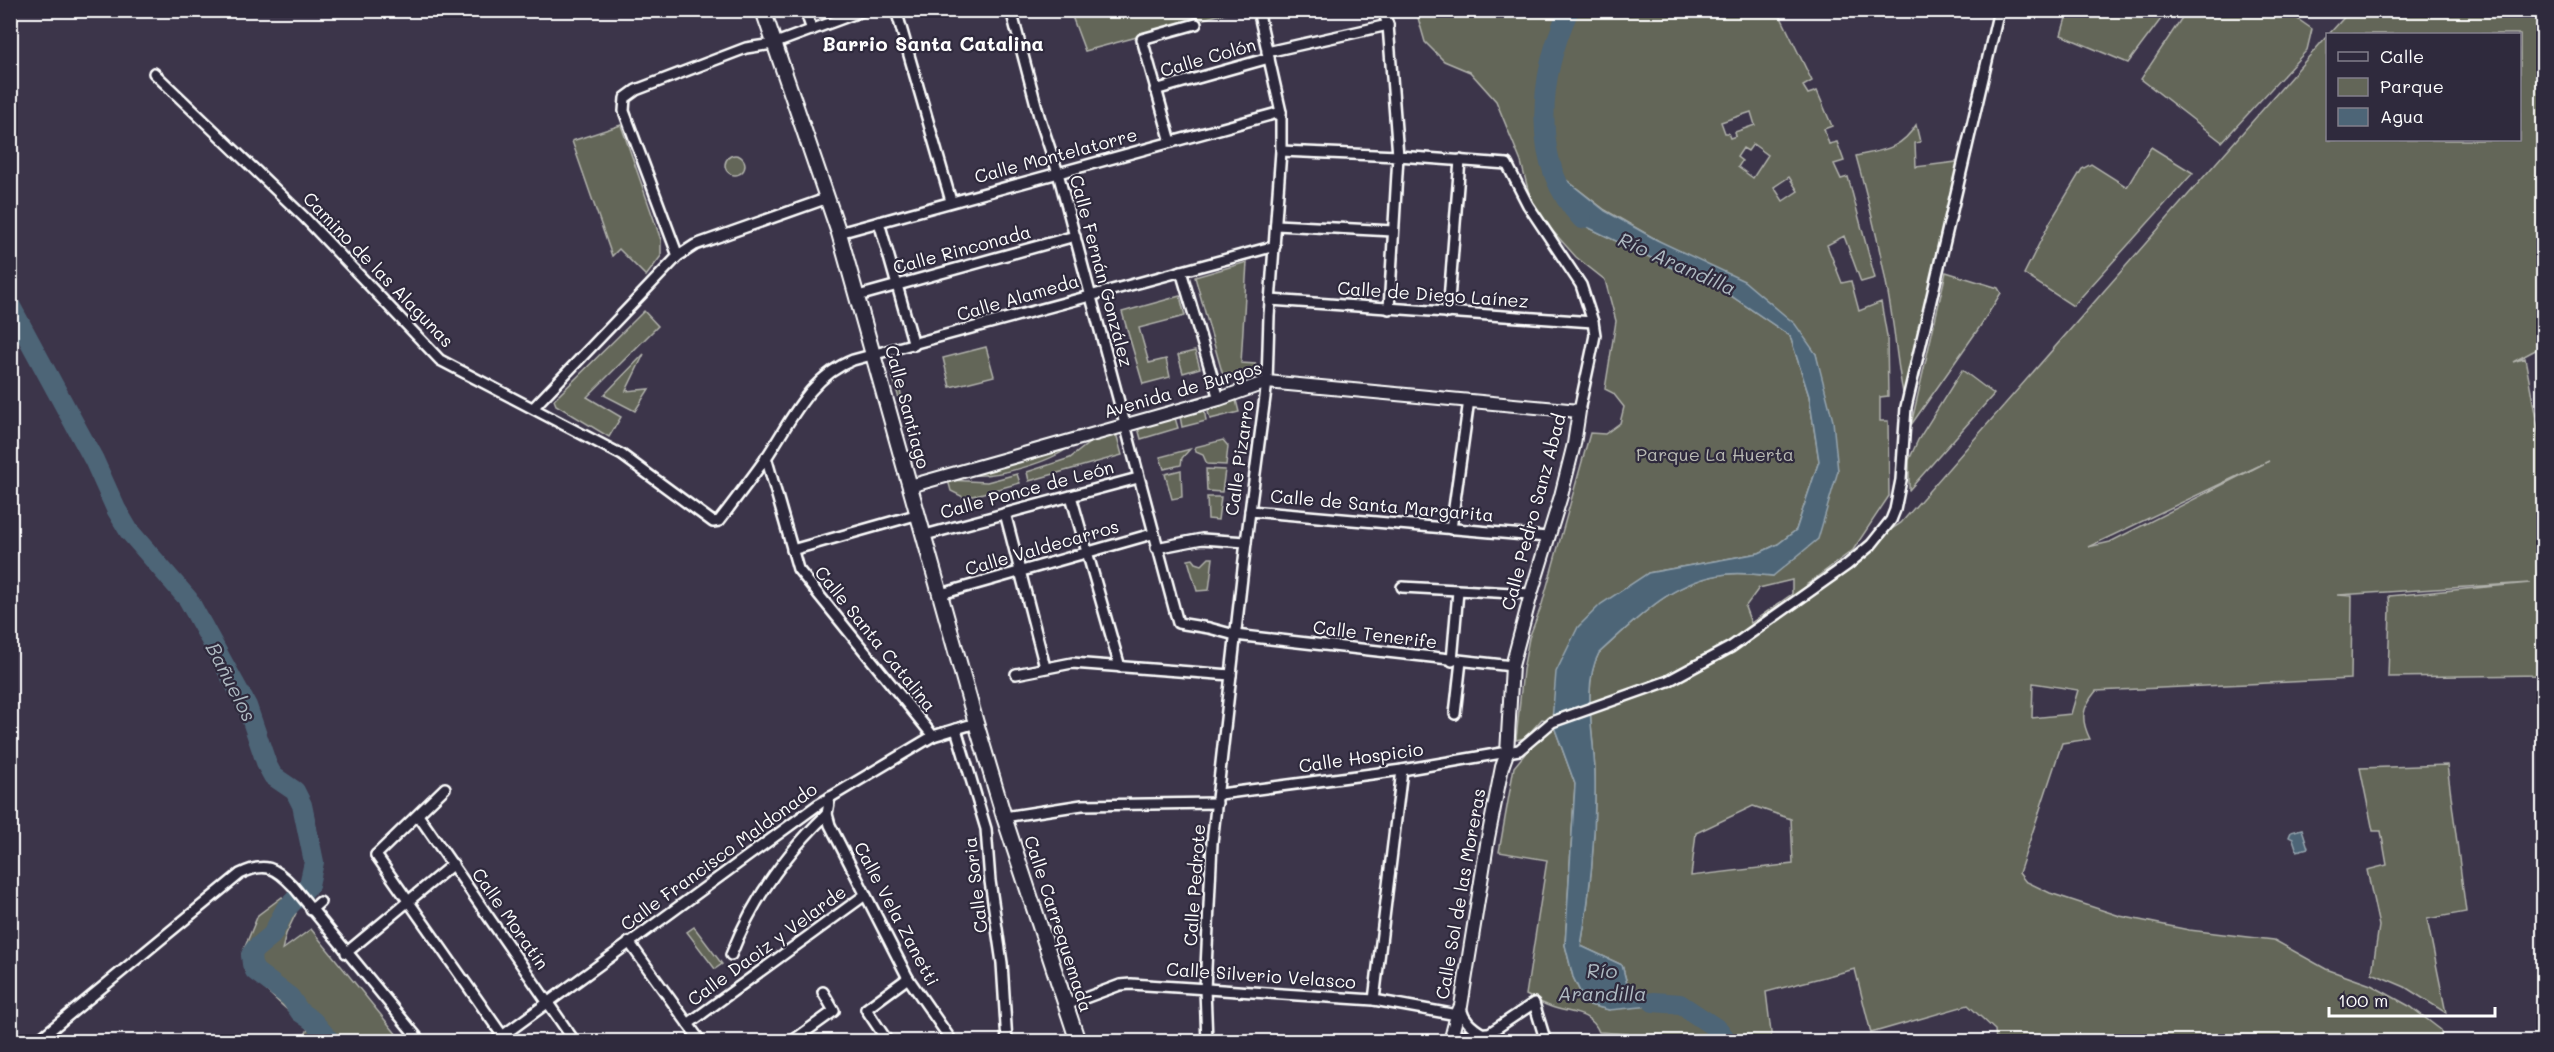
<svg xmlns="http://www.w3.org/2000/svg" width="2554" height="1052" font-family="Mali,sans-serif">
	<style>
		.green { fill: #636658; stroke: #b1b2ac; stroke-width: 1.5; fill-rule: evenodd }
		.water { fill: #4d6577; stroke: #94a3ad; stroke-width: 1.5 }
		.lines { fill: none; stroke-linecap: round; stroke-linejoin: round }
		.river { stroke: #4d6577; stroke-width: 20 }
		.minor-casing { stroke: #fff; stroke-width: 14 }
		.tertiary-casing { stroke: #fff; stroke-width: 16 }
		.secondary-casing { stroke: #fff; stroke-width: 18 }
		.minor { stroke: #2f2a3d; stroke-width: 9 }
		.tertiary { stroke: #2f2a3d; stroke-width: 12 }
		.secondary { stroke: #2f2a3d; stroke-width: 14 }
		.labels { text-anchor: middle; stroke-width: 4.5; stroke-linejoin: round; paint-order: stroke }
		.street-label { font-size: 18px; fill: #fff; stroke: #2f2a3d }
		.park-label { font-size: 18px; fill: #b9bab4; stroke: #2f2a3d }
		.neighbourhood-label { font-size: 20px; font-weight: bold; fill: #fff; stroke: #2f2a3d }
		.water-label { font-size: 20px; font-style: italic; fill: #afbac2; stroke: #2f2a3d }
	</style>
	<rect width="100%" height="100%" fill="#3c354a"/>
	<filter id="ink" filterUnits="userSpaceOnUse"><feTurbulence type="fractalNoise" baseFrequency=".0167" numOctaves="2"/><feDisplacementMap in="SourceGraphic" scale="12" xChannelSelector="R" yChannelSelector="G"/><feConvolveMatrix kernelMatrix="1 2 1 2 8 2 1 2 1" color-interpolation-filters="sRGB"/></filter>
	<g filter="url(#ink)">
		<g class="green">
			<polygon points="2187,10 2286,11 2312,29 2307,50 2222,142 2141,79"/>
			<polygon points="1070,11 1233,11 1085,51"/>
			<path d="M1416,11H1778L1812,81L1803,86L1808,94L1817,91L1832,126L1824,129L1829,144L1837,142L1844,161L1834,164L1841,179L1848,177L1875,278L1861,282L1844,236L1827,245L1842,283L1851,281L1859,311L1881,302L1887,336L1888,396L1880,397V421H1888L1889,496L1853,550L1806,585L1901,523L2327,36L2328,140H2520V34H2329L2350,11H2543V346L2513,362L2525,358L2543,457V675L2388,677L2390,609L2389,596L2530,583L2338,595L2352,596L2351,679L2096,691C2082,708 2080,719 2090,739L2062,743L2019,873L2025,881L2050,893L2120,916L2189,930L2274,940L2326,969L2371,985L2411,1007L2441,1030V1041H1996L1995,1030L1968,1005L1871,1033L1855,969L1766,992L1772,1041H1627L1628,1034L1599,1032C1590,1010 1568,1014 1549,1006C1541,1003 1534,999 1526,995L1547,860L1499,852L1514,767L1552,721L1542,719L1525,738L1516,740L1523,670L1529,638L1542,604L1590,433L1605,434L1620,423L1624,407L1613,393L1605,389L1616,321L1605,280L1576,257L1533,209L1521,162L1496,101L1470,72L1444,61L1425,42ZM1751,112L1755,125L1735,132L1736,136L1730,138L1728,133H1725L1721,122ZM1753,144L1768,155L1753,178L1738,167L1742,161L1737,157L1743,148L1748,151ZM1560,175L1605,210L1657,240L1816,354L1838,471L1773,576C1758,575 1742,572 1727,574C1671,580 1638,618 1599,653C1581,686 1595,740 1595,776C1596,834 1591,890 1581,946L1622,965L1628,987L1609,1010L1586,1004L1573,977L1565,945L1575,784L1552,721L1648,573L1759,553L1778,544L1796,530L1819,461L1809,396L1790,336L1712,283L1670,267L1587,227ZM1789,177L1798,191L1783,201L1774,187ZM2269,461L2110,542L2088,547ZM1792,580V594L1751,623L1745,607L1759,588ZM2033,683L2078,690L2071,714L2032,718ZM1753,806L1791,819L1793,864L1691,876L1696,833Z"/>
			<polygon points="2068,11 2068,10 2167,11 2128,63 2061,35"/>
			<polygon points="621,125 661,240 661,256 646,276 619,249 612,256 572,141"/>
			<path d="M1916,125L1920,142L1915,143L1916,167L1965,161L1906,407C1900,382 1897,357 1894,331C1886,272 1872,213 1856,156C1883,150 1900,150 1916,125Z"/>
			<polygon points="2151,147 2193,173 2073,306 2024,274 2050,222 2082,169 2091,164 2127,187"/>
			<circle cx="735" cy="165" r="10"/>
			<polygon points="1247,262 1241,363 1256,364 1255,371 1224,379 1195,277"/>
			<polygon points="1946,272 1998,288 2001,293 1979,328 1911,425"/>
			<polygon points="1180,296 1185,316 1139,328 1149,363 1166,359 1170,377 1143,384 1122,312"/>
			<polygon points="644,311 658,326 587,397 621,417 609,437 556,405 554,400"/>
			<polygon points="986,347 994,376 950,387 943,358"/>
			<polygon points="1195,351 1200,368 1183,373 1178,355"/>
			<polygon points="644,354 626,391 649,389 635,411 604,395"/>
			<polygon points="894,370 921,464 918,465 891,371"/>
			<polygon points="1962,370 1994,394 1909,490 1909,460 1918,440"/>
			<polygon points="1236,400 1239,412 1210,419 1207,408"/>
			<polygon points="1204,409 1206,421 1182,427 1180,416"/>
			<polygon points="1175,418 1178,428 1141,439 1138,428"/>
			<polygon points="1116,433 1122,455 1029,481 1027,472 1070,458 1093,440"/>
			<polygon points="1223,440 1228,446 1226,465 1207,464 1203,455 1196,452 1195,447"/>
			<path d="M1071,446C1049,463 998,477 971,475Z"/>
			<polygon points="1190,449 1182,458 1181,465 1164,469 1160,457"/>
			<polygon points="1206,469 1225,470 1222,492 1207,491"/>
			<polygon points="1181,470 1182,497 1172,499 1165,474"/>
			<polygon points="1017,474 1020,483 965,498 951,491 948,480 987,482"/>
			<polygon points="1207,497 1221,497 1218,520 1208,519"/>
			<polygon points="1209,558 1213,558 1209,590 1197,591 1188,560 1193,559 1196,563 1202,565"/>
			<polygon points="2447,765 2466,912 2427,919 2446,1013 2405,987 2372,973 2379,926 2367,870 2387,865 2381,831 2373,831 2360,768"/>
			<polygon points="282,897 296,913 286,934 282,950 311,929 402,1041 302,1041 308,1029 245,971 242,954 258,915"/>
			<polygon points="694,927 722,964 715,969 687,932"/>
		</g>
		<g class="water">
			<path d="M1560,175L1605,211L1657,240L1744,281L1795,324L1816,354L1833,421L1838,471L1818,539L1773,576C1758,575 1742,572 1727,574C1672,580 1638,618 1599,653C1581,686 1595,739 1595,776C1596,833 1591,890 1581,946L1622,965L1628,988L1680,1004L1690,1011L1652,1006L1609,1010L1586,1004L1573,977L1565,945L1575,784L1552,721L1556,672L1578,627L1601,604L1648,573L1759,553L1778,544L1796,530L1819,461L1809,396L1790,336L1712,283L1670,267L1587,227L1566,202L1556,178Z"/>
			<polygon points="2302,829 2308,848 2297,851 2293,839 2289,837 2291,832"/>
		</g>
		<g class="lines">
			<g class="river">
				<path d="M1569,10C1539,75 1529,164 1582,219"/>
				<polyline points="10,305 94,460 116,509 129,531 188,599 247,706 267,765 273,776 295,791 302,805 314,862 309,885 285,910 272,935 255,949 251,955 252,964 255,971 290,997 300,1012 313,1021 331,1042"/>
				<polyline points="1653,1002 1680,1004 1719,1030 1728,1042"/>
			</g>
			<g class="minor-casing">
				<g id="minor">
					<polyline points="805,10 812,30"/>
					<polyline points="896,10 951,201"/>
					<polyline points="1011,10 1039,116 1058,173 1178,623 1209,628 1235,635 1512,666"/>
					<polyline points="1383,10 1388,25 1398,156 1507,164 1528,205 1581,285 1593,322 1595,335 1592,350 1579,411"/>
					<polyline points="1267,52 1388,25"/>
					<path d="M154,73L304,217L440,360L622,455L713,522L719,521C735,500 751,479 766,458C791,421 809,377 853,360L1275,246"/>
					<polyline points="1155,90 1269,58"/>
					<polyline points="1171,142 1142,39 1196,24"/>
					<polyline points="1281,151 1398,156 1389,309"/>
					<polyline points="879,222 914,345"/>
					<polyline points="1276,225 1393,231"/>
					<polyline points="839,233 1281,112"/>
					<polyline points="678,256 624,111 625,98 636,90 746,48 773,44 865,10"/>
					<polyline points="1181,271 1219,399"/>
					<polyline points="858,296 1075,236"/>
					<polyline points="1270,300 1593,322"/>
					<polyline points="1448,313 1460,160"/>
					<polyline points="534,407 678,256 695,245 828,198"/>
					<polyline points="766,457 798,569 933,736"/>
					<polyline points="1071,496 1120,667"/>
					<polyline points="1250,511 1547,537"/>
					<polyline points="1005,513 1045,667"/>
					<polyline points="1451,529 1469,400"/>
					<polyline points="925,535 1138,478"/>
					<polyline points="1156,548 1202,539 1246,542"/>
					<polyline points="792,550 919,514"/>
					<polyline points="1402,587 1531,594"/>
					<polyline points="941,594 1152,534"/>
					<polyline points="1452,661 1458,591"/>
					<polyline points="1016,674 1072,663 1231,675"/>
					<polyline points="1455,714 1461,661"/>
					<polyline points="956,729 986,829 990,881 1002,963 1007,1042"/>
					<polyline points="1220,794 1402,770 1519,750 1552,722 1668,681 1731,647 1847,565 1871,545 1891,520 1895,510 1901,480 1906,407 1999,10"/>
					<polyline points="830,797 827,814 830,825 908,978 951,1040"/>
					<polyline points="418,815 575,1042"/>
					<polyline points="1004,817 1082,805 1217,803"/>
					<polyline points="376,855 502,1035"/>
					<polyline points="376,855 445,788"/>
					<polyline points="311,910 320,902"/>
					<polyline points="629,942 701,1042"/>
					<polyline points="346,953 453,864"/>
					<path d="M731,955C752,901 785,854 827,814"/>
					<polyline points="1374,1000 1402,770"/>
					<polyline points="1066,1005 1120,985 1131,984 1374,1000 1457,1015"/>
					<path d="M1461,1007C1463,1020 1471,1027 1483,1034"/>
					<polyline points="688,1024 865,895"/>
					<polyline points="1451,1037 1487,1033"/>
					<path d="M36,1042L240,874C265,861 276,868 293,886L421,1042"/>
					<polyline points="494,1042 819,804 933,736 976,723"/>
					<polyline points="791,1042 834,1011 823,992"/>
					<polyline points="888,1042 866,1009 908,978"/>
					<polyline points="1207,1042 1205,989 1212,843 1246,542 1267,382 1269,316 1281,151 1281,112 1258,10"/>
					<polyline points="1476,1042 1534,1003 1546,1042"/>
				</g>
			</g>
			<g class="tertiary-casing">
				<polyline id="tertiary" points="910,486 1219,399 1267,382 1579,411 1574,444 1561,496 1531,594 1512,666 1507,753 1502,767 1488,838 1461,1006 1457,1015 1450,1042"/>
			</g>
			<g class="secondary-casing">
				<polyline id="secondary" points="763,10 839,233 976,723 1004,817 1078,1042"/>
			</g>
			<use href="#minor" class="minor"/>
			<use href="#tertiary" class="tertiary"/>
			<use href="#secondary" class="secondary"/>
		</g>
	</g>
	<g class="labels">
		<g class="street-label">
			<text transform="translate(1208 58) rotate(-16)" y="6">Calle Colón</text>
			<text transform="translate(1056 156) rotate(-15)" y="6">Calle Montelatorre</text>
			<text transform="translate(962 250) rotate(-15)" y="6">Calle Rinconada</text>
			<text transform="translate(378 270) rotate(46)" y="6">Camino de las Alagunas</text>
			<text transform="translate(1101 271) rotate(75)" y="6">Calle Fernán González</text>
			<text transform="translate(1433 295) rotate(4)" y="6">Calle de Diego Laínez</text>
			<text transform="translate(1018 298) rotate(-16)" y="6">Calle Alameda</text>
			<text transform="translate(1183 390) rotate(-16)" y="6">Avenida de Burgos</text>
			<text transform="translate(907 407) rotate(75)" y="6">Calle Santiago</text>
			<text transform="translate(1240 458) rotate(-82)" y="6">Calle Pizarro</text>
			<text transform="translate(1027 490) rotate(-15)" y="6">Calle Ponce de León</text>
			<text transform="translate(1382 506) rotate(5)" y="6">Calle de Santa Margarita</text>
			<text transform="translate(1534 512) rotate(-75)" y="6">Calle Pedro Sanz Abad</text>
			<text transform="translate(1042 548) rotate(-16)" y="6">Calle Valdecarros</text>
			<text transform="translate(1375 635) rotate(7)" y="6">Calle Tenerife</text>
			<text transform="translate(875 639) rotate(51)" y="6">Calle Santa Catalina</text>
			<text transform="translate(1361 758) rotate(-8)" y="6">Calle Hospicio</text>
			<text transform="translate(719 857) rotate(-36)" y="6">Calle Francisco Maldonado</text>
			<text transform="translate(976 885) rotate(-97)" y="6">Calle Soria</text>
			<text transform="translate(1195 885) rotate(-86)" y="6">Calle Pedrote</text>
			<text transform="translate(1461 894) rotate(-80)" y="6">Calle Sol de las Moreras</text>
			<text transform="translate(896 914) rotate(62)" y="6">Calle Vela Zanetti</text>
			<text transform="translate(510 919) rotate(55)" y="6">Calle Moratín</text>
			<text transform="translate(1058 924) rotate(72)" y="6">Calle Carrequemada</text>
			<text transform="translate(767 946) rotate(-36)" y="6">Calle Daoiz y Velarde</text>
			<text transform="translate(1261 976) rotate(4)" y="6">Calle Silverio Velasco</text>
		</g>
		<g class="park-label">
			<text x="1715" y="461">Parque La Huerta</text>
		</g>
		<g class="neighbourhood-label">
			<text x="933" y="51">Barrio Santa Catalina</text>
		</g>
		<g class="water-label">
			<text transform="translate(1677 264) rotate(24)" y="7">Río Arandilla</text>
			<text transform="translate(231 682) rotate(63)" y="7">Bañuelos</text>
			<text x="1602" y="978">Río<tspan x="1602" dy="23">Arandilla</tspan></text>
		</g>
	</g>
	<rect width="2554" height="1052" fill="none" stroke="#2f2a3d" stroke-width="36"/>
	<rect x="18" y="18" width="2518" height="1016" fill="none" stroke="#fff" stroke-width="2" filter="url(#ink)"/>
	<rect x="2326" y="33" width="195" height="108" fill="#2f2a3d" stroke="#827f8b" stroke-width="1.5"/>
	<rect x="2338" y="52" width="30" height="9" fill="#2f2a3d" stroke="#827f8b" stroke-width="1.5"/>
	<text x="2380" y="63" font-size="18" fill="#ffffff">Calle</text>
	<rect x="2338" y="78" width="30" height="18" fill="#636658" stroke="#827f8b" stroke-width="1.5"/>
	<text x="2380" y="93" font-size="18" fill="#ffffff">Parque</text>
	<rect x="2338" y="108" width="30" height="18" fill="#4d6577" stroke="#827f8b" stroke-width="1.5"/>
	<text x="2380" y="123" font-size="18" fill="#ffffff">Agua</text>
	<path d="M2329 1007v9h166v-9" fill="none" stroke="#ffffff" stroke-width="3"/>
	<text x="2338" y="1007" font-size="18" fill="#ffffff" stroke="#2f2a3d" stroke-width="4.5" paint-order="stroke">100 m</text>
</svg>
